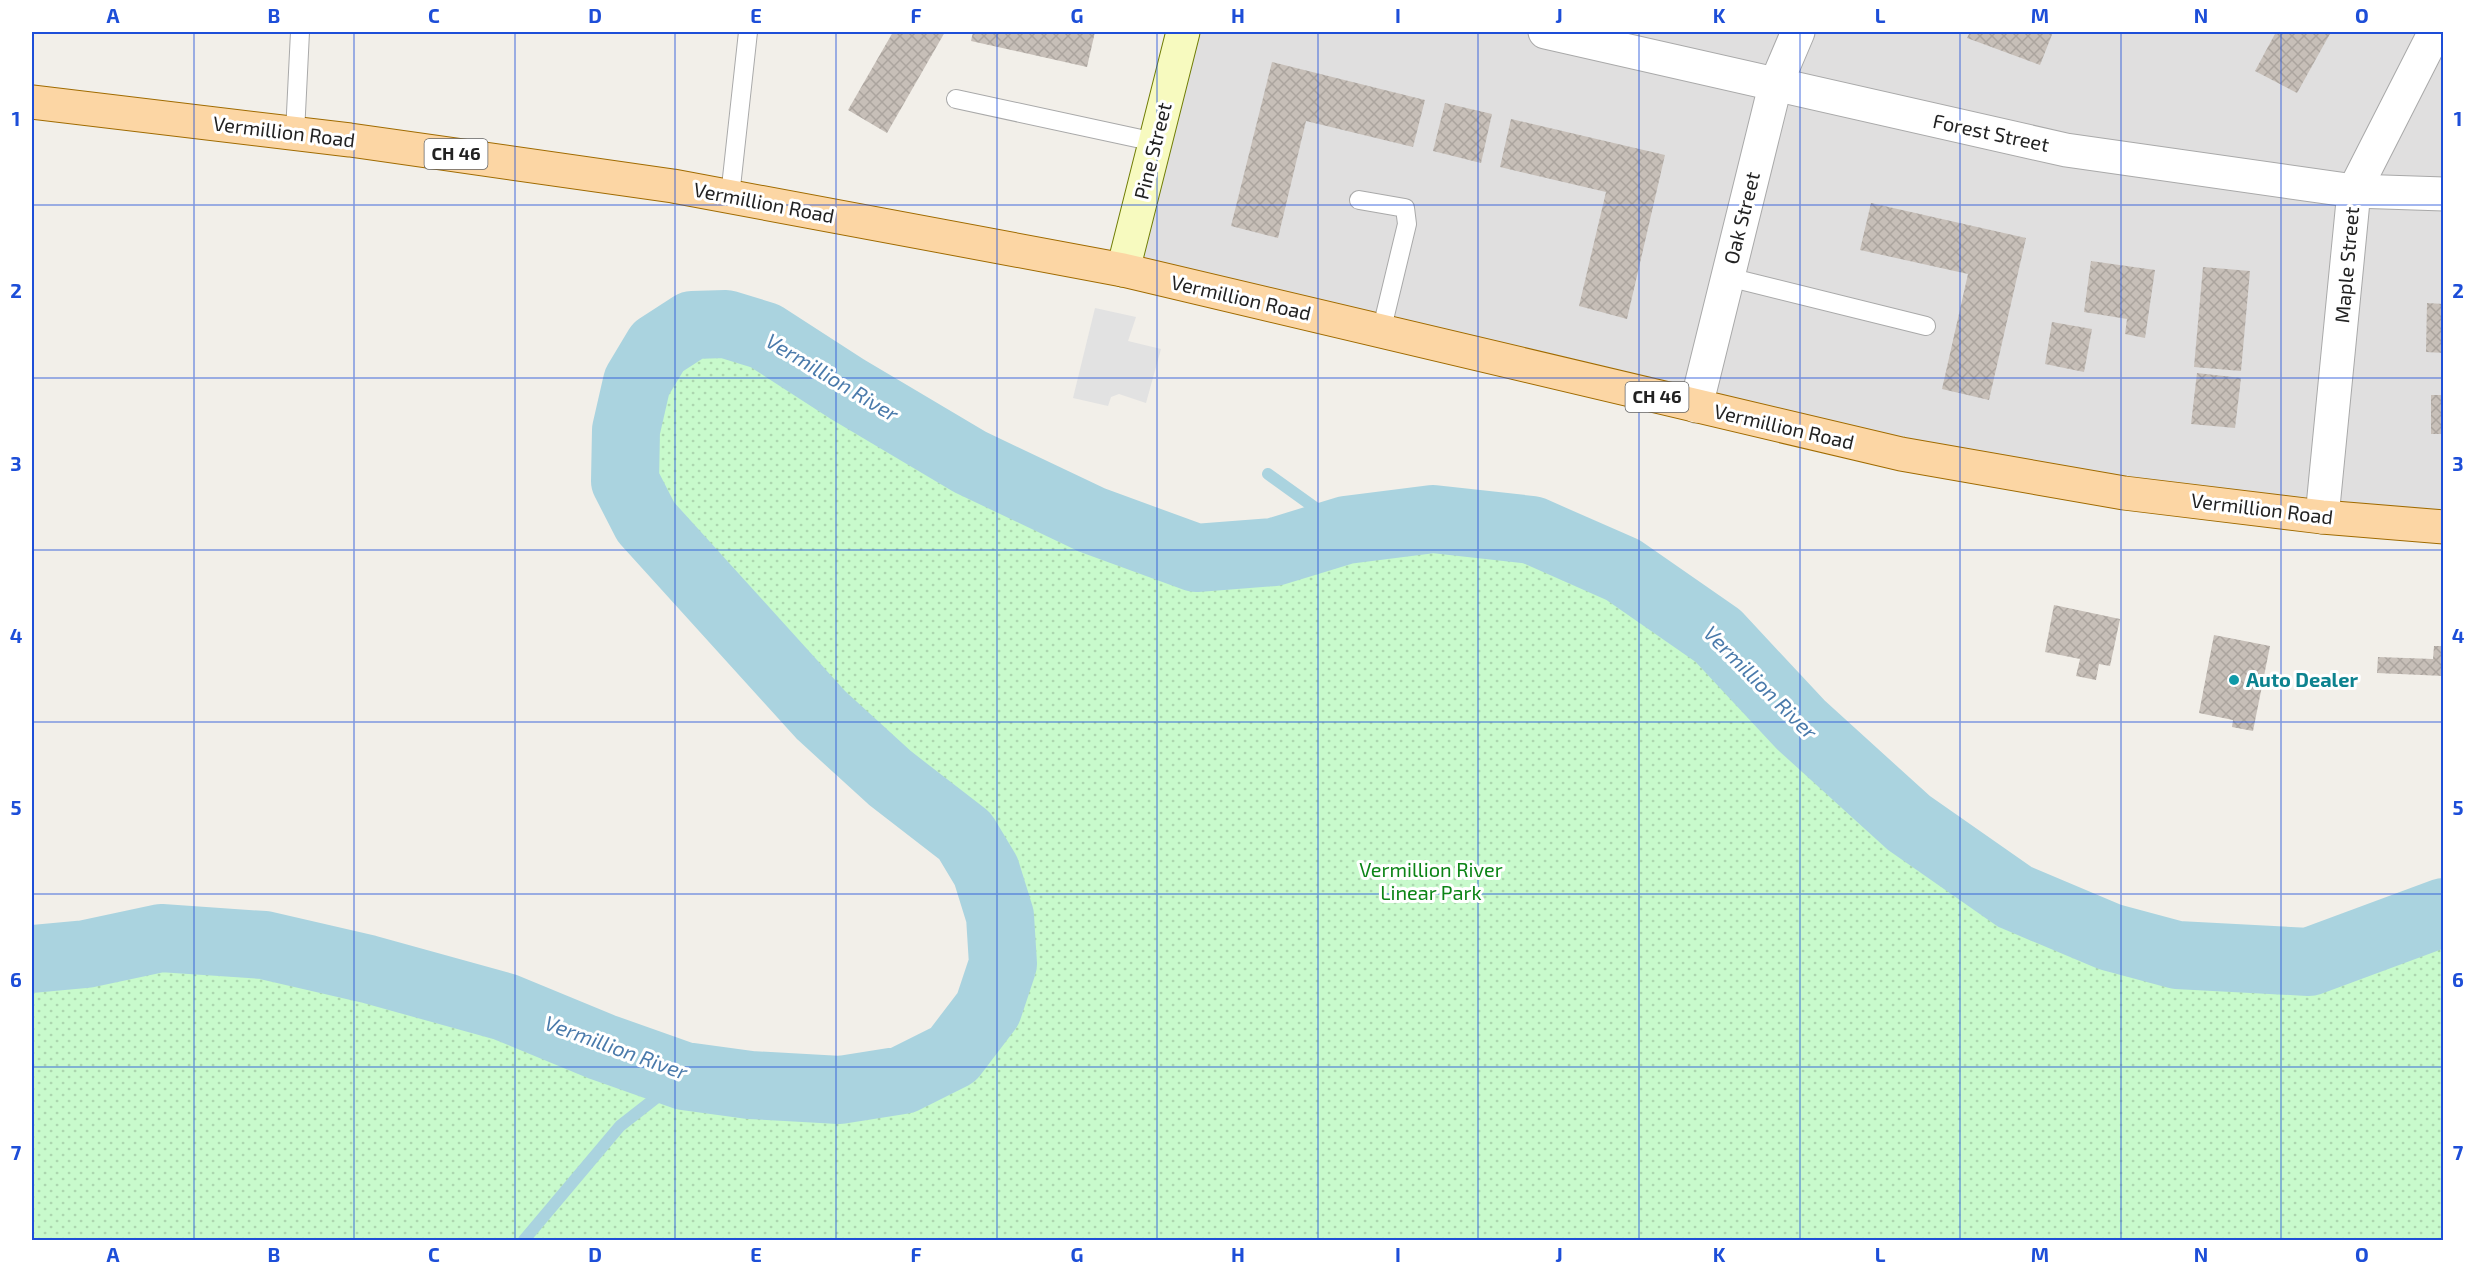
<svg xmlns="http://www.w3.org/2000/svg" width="2475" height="1272" font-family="'Exo 2',sans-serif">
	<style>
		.residential { fill: #e0dfdf }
		.park { fill: url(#park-dots) }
		.parking { fill: #e2e2e2 }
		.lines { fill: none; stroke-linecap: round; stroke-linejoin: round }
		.stream { stroke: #aad3df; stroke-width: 12 }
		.river { stroke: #aad3df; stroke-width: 68 }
		.building { fill: url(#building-cross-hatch) }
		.lane-casing { stroke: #a9a9a9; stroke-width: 20 }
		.street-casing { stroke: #a9a9a9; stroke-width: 35 }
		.secondary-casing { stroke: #707d05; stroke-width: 35 }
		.primary-casing { stroke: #a06b00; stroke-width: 35 }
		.lane { stroke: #fff; stroke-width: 18 }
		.street { stroke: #fff; stroke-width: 33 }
		.secondary { stroke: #f7fabf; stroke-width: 33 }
		.primary { stroke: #fcd6a4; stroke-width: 33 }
		.grid { fill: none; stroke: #1d4ed8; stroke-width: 1.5; stroke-opacity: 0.55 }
		.culture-dot { fill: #0f9aa8; stroke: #fff; stroke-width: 2 }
		.labels { text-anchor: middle; stroke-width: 6; stroke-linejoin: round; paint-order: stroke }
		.shield { fill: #fff; stroke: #646464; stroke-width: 1.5 }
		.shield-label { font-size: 18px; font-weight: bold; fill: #222 }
		.street-label { font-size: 20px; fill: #222; stroke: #fff }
		.culture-label { font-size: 20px; font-weight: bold; fill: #0d838f; stroke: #fff; text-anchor: start }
		.park-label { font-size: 20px; fill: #0c8416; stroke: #fff }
		.water-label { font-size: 21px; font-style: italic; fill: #4a7aab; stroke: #fff }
		.neatline { fill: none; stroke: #1d4ed8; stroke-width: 2 }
		.grid-label { font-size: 20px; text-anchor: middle; font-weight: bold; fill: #1d4ed8 }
	</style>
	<defs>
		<pattern id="park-dots" width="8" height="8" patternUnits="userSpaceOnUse" patternTransform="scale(1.5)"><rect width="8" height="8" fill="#c8facc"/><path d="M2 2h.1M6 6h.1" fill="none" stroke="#acd6af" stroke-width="1.8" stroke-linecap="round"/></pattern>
		<pattern id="building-cross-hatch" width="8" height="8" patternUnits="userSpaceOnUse" patternTransform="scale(1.5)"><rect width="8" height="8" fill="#c7bfb8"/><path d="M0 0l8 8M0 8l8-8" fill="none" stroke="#aba49e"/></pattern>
	</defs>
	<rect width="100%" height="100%" fill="#f2efe9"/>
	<polygon class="residential" points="1183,32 2443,32 2443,527 2124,493 1123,270"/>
	<polygon class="park" points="726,324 765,336 847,389 970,462 1092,520 1196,558 1274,552 1346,530 1433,519 1532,530 1623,570 1718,636 1801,725 1909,823 2015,897 2110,937 2177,955 2309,962 2443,912 2443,1240 32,1240 32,959 86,954 161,938 264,945 368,969 505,1007 602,1047 684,1076 750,1085 840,1090 903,1080 953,1055 988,1009 1003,964 1000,916 986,871 965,836 890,778 821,715 646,522 625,481 626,430 637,382 658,347 692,325"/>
	<polygon class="parking" points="1095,308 1136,317 1128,341 1161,349 1146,403 1119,394 1111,397 1108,406 1073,398"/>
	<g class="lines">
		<g class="stream">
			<polyline points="1268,474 1346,530"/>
			<polyline points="524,1240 620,1126 684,1076"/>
		</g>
		<polyline class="river" points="32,959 86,954 161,938 264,945 368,969 505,1007 602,1047 684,1076 750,1085 840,1090 903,1080 953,1055 988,1009 1003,964 1000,916 986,871 965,836 890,778 821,715 646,522 625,481 626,430 637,382 658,347 692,325 726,324 765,336 847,389 970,462 1092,520 1196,558 1274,552 1346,530 1433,519 1532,530 1623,570 1718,636 1801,725 1909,823 2015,897 2110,937 2177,955 2309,962 2444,912"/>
	</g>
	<g class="building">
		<polygon points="893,32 945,32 887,133 848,110"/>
		<polygon points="973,32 1095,32 1087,67 971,41"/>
		<polygon points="1970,32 2053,32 2040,65 1967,38"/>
		<polygon points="2276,32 2331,32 2297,93 2255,71"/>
		<polygon points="1272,62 1425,100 1413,147 1306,121 1278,238 1231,226"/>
		<polygon points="1445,103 1492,114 1481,163 1433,151"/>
		<polygon points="1511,119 1665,155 1627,319 1579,306 1606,192 1500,167"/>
		<polygon points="1871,203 2026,238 1989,400 1942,389 1968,274 1860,250"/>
		<polygon points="2091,261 2155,270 2145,338 2125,334 2127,319 2084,312"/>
		<polygon points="2203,267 2250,271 2241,371 2194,367"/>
		<polygon points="2427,303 2444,304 2444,353 2426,352"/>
		<polygon points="2052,322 2092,329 2084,372 2045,364"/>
		<polygon points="2197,373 2241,378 2235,428 2191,424"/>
		<rect x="2431" y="395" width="13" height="39"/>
		<polygon points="2054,605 2120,619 2110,666 2099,664 2096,680 2076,676 2080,659 2045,652"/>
		<polygon points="2214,635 2270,646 2253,731 2232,727 2233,720 2199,713"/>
		<polygon points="2434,646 2444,646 2444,676 2377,673 2378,657 2433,659"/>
	</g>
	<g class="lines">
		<g class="lane-casing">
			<g id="lane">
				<polyline points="956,99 1155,142"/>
				<polyline points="295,133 300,32"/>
				<polyline points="730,196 748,32"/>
				<polyline points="1359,200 1405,208 1407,224 1381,332"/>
				<polyline points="1728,277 1926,326"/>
			</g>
		</g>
		<g class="street-casing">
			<g id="street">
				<polyline points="1545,32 2066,150 2354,191 2444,194"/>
				<polyline points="1696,406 1775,86 1798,32"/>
				<polyline points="2322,517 2354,191 2435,32"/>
			</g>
		</g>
		<g class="secondary-casing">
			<polyline id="secondary" points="1123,270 1183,32"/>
		</g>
		<g class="primary-casing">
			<polyline id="primary" points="32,102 350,140 673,186 1123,270 1901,454 2124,493 2322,517 2444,527"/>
		</g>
		<use href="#lane" class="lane"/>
		<use href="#street" class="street"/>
		<use href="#secondary" class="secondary"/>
		<use href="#primary" class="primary"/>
	</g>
	<path class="grid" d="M194,32V1240M354,32V1240M515,32V1240M675,32V1240M836,32V1240M997,32V1240M1157,32V1240M1318,32V1240M1478,32V1240M1639,32V1240M1800,32V1240M1960,32V1240M2121,32V1240M2281,32V1240M32,205H2444M32,378H2444M32,550H2444M32,722H2444M32,894H2444M32,1067H2444"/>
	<circle class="culture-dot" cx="2234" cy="680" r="6"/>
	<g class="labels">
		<g class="shield">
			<rect x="424.5" y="139" width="63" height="30" rx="4.5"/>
			<rect x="1625.5" y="382" width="63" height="30" rx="4.5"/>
		</g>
		<g class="shield-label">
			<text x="456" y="160">CH 46</text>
			<text x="1657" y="403">CH 46</text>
		</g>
		<g class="street-label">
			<text transform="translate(284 132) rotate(7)" y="7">Vermillion Road</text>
			<text transform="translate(1991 133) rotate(12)" y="7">Forest Street</text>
			<text transform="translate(1153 151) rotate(-76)" y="7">Pine Street</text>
			<text transform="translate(764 203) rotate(11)" y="7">Vermillion Road</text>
			<text transform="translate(1742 218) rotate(-76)" y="7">Oak Street</text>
			<text transform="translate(2347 265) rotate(-85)" y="7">Maple Street</text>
			<text transform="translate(1241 298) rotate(13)" y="7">Vermillion Road</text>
			<text transform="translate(1784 427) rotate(13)" y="7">Vermillion Road</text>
			<text transform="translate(2262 509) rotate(7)" y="7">Vermillion Road</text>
		</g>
		<g class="culture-label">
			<text x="2246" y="687">Auto Dealer</text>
		</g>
		<g class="park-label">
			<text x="1431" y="877">Vermillion River<tspan x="1431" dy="23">Linear Park</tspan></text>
		</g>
		<g class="water-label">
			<text transform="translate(832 378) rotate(31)" y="7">Vermillion River</text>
			<text transform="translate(1760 683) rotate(45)" y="7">Vermillion River</text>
			<text transform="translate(616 1048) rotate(20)" y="7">Vermillion River</text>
		</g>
	</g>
	<rect width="2475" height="1272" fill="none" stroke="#ffffff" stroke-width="66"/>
	<rect x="33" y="33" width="2409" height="1206" class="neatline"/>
	<g class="grid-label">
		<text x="113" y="23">A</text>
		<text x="274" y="23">B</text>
		<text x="434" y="23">C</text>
		<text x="595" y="23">D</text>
		<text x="756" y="23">E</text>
		<text x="916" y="23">F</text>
		<text x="1077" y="23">G</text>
		<text x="1238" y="23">H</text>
		<text x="1398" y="23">I</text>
		<text x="1559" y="23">J</text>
		<text x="1719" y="23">K</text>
		<text x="1880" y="23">L</text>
		<text x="2040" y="23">M</text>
		<text x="2201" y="23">N</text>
		<text x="2362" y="23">O</text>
		<text x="16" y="126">1</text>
		<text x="2458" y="126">1</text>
		<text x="16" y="298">2</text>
		<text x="2458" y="298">2</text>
		<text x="16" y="471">3</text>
		<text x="2458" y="471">3</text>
		<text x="16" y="643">4</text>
		<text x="2458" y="643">4</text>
		<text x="16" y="815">5</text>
		<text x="2458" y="815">5</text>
		<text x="16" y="987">6</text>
		<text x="2458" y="987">6</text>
		<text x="16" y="1160">7</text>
		<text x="2458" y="1160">7</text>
		<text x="113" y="1262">A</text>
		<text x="274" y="1262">B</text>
		<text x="434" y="1262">C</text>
		<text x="595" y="1262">D</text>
		<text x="756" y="1262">E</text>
		<text x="916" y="1262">F</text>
		<text x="1077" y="1262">G</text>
		<text x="1238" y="1262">H</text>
		<text x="1398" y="1262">I</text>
		<text x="1559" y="1262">J</text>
		<text x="1719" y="1262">K</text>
		<text x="1880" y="1262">L</text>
		<text x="2040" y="1262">M</text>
		<text x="2201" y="1262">N</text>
		<text x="2362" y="1262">O</text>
	</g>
</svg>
